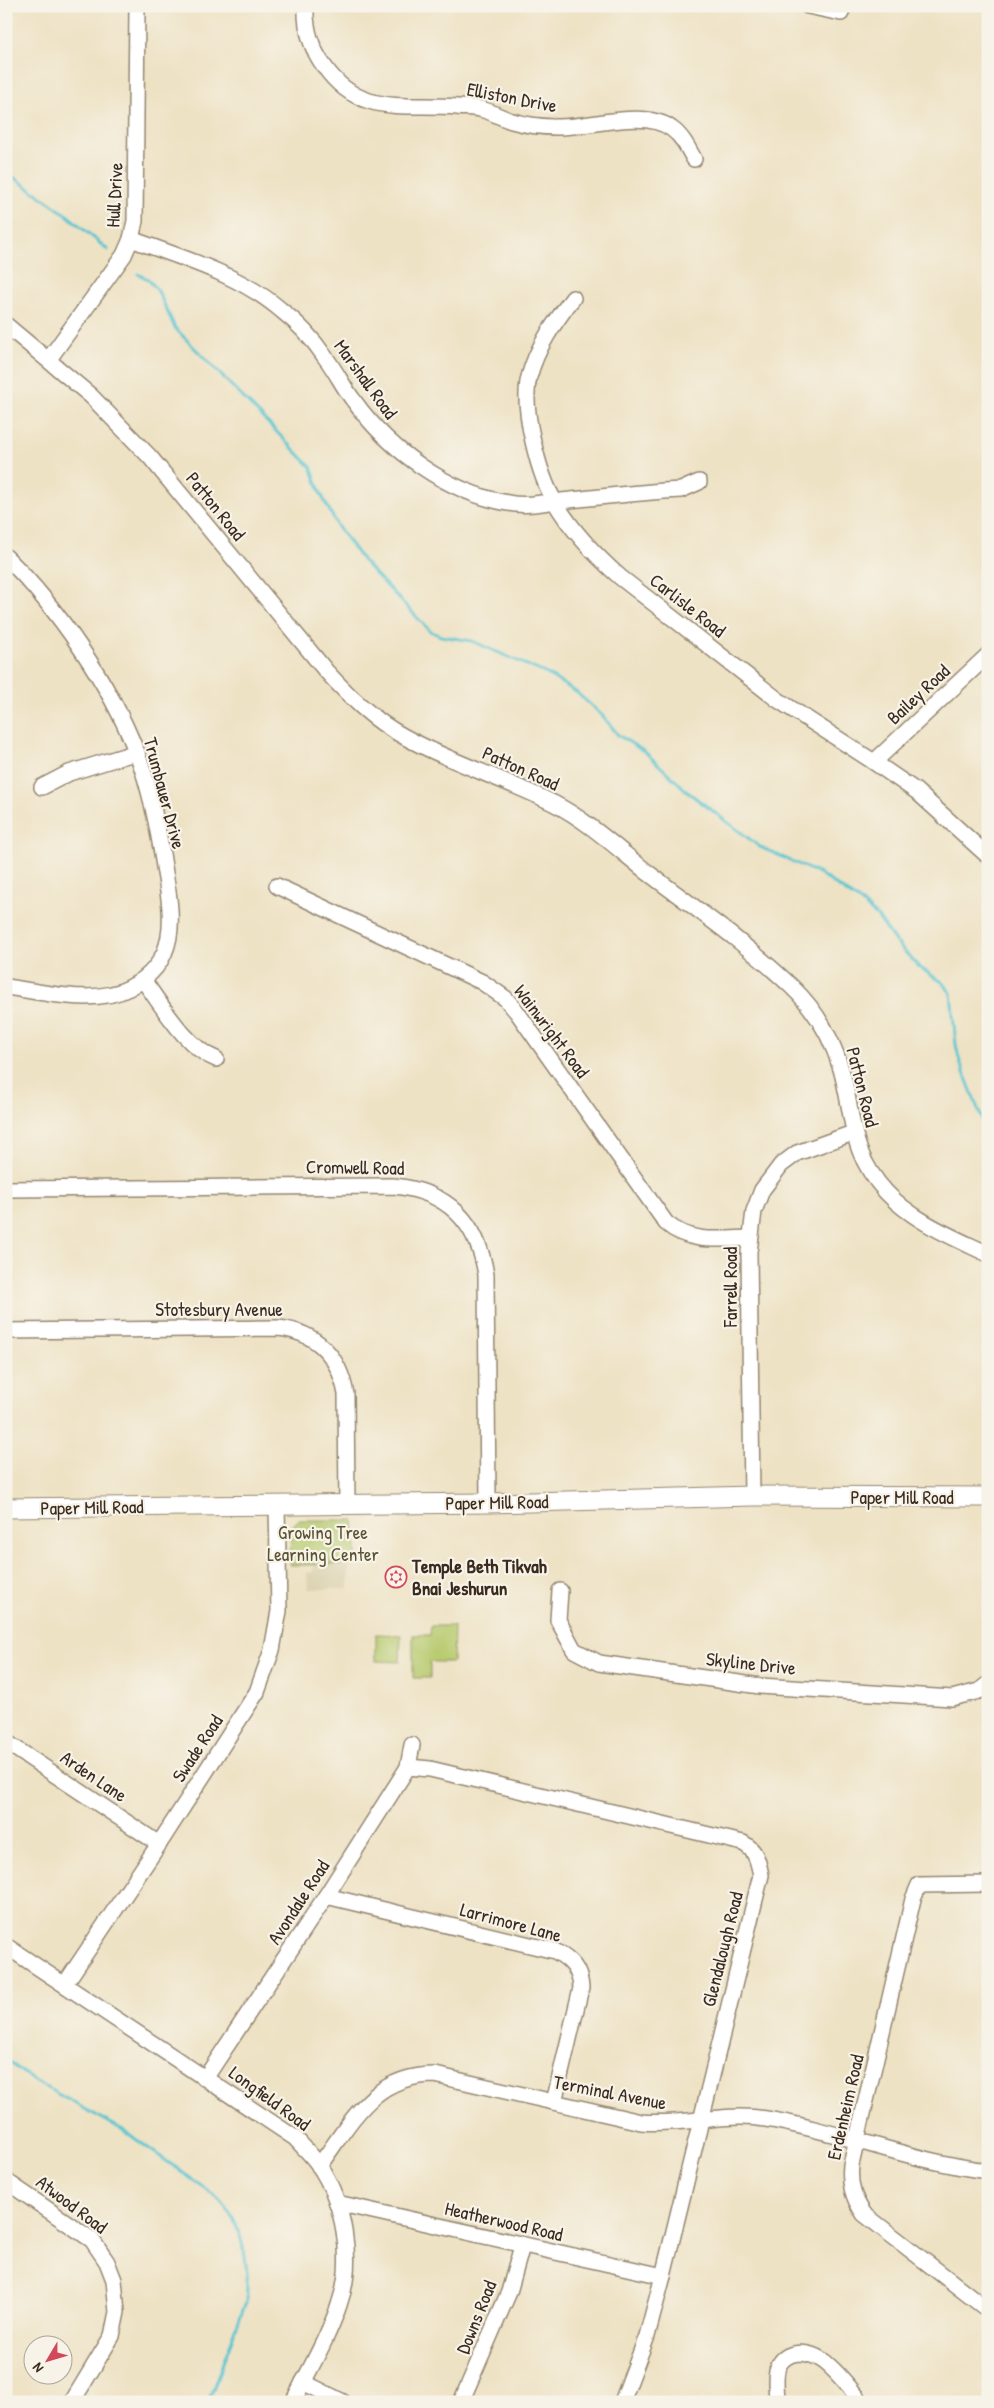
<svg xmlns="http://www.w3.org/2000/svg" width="994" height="2408" font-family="'Patrick Hand',sans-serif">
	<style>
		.built { fill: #ddd4b4 }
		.park { fill: #b7cb6f; stroke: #797a46 }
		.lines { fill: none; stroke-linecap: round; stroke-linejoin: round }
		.stream { stroke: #59c5d2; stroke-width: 3 }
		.minor-casing { stroke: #948671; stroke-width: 18 }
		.major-casing { stroke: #948671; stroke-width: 21 }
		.minor { stroke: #fff; stroke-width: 15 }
		.major { stroke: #fff; stroke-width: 19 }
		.labels { text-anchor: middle; stroke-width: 4.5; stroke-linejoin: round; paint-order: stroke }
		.street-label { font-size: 19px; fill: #3b2a1e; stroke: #f7f3e8 }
		.park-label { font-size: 19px; fill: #5a5232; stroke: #f7f3e8 }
		.poi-label { font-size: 19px; font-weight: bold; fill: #3b2a1e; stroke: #f7f3e8; text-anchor: start }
	</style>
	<rect width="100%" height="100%" fill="#f7f3e8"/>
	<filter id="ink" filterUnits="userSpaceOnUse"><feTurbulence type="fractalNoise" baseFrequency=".02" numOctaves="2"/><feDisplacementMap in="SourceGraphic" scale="10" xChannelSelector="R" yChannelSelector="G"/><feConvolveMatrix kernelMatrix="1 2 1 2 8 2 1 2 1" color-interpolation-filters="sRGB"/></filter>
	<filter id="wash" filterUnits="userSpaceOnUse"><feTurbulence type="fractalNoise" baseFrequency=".0096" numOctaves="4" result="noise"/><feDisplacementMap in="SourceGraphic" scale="20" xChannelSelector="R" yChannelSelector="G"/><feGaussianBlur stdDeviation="1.12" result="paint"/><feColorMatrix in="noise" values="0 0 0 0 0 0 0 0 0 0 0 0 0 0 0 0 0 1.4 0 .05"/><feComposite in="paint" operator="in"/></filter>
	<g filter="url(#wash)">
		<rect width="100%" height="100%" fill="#eee2c4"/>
		<polygon class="built" points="349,1564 349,1589 308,1589 307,1573 313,1572 313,1565"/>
		<g class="park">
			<polygon points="298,1520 354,1520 357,1564 290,1565 291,1527"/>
			<polygon points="431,1626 454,1626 453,1662 430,1662 430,1678 413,1678 413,1635 430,1635"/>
			<polygon points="376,1634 401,1635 400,1662 376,1661"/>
		</g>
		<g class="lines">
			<g class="stream">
				<polyline points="6,172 67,215 108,250"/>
				<polyline points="138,274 148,279 158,291 175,328 311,467 321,494 338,527 363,561 430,631 441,636 472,641 547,674 576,692 603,716 618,735 645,752 689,793 760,847 820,874 862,903 877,916 895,941 919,967 942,982 951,993 956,1045 960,1062 988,1135"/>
				<path d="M6,2060L36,2082L123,2130L217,2197C243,2222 250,2267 246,2302L208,2402"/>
			</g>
		</g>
	</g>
	<g filter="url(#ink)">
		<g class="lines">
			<g class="minor-casing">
				<g id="minor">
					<path d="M306,6C305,28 311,48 324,66C359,117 403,103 457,107C464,108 473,107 480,109C491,111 501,118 512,121C526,125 542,127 557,127C590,128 644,108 672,129C682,136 688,148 694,159"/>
					<polyline points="808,6 841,13 843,6"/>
					<path d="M131,239C182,258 239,274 281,310C298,323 313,339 325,357C336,371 343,387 354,401C389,450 448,493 508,503C527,507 542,502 561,501C601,497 641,492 681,490L699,482"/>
					<path d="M573,298C554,323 537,347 529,377C521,408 539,476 555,502C572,531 595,555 620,577L778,700L874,762L916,791L988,856"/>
					<path d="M6,325L91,396L150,457L326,671C349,696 373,720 403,736C452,763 505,779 555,804C588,821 618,849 647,872C696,909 748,945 792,987C815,1009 832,1038 841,1069C855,1118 848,1150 886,1192C914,1222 953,1237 988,1254"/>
					<polyline points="49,359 124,255 131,239 135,221 137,6"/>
					<path d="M6,557C57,607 110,684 136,751C151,789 159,832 165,873C173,918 179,963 129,988C94,1006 44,992 6,987"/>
					<polyline points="874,762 988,655"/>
					<polyline points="42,787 69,773 137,752"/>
					<path d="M277,886L482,982L505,998L517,1012L666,1223C690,1244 720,1239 750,1238"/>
					<path d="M143,980C162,1005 186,1048 216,1059"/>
					<path d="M6,1189L393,1186C448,1191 478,1222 486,1275L488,1503"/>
					<path d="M6,1331L278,1328C317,1332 339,1356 346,1394L347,1505"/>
					<polyline points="752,1496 749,1252 754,1211 762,1190 781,1165 797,1153 853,1133"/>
					<polyline points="560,1591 558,1620 574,1650 599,1663 760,1686 952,1698 979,1691 988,1684"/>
					<polyline points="6,1742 159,1844"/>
					<path d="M408,1767L430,1769L743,1843C756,1850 758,1861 761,1875L663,2276L647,2336L622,2402"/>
					<path d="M988,1884L919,1885L913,1899L851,2165C849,2184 853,2198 864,2214L988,2310"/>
					<path d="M326,1896L555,1951C571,1960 580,1969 581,1988L554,2102"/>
					<path d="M6,1946L295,2138C303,2147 312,2155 318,2164C344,2202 355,2261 339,2305C328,2338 309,2370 293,2402"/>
					<polyline points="65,1984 159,1844 257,1692 272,1650 279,1611 277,1505"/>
					<polyline points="206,2077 326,1896 408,1767 412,1745"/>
					<path d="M319,2166C352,2121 373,2075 435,2075L641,2122C683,2126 724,2112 766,2119C841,2131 912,2162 988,2171"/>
					<polyline points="6,2181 92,2240 107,2262 114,2280 117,2312 112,2336 72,2402"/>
					<polyline points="337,2203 663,2276"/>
					<polyline points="303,2382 343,2402"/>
					<polyline points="461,2402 509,2292 522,2246"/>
					<path d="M777,2402C777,2391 774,2377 778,2367C786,2349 808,2351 822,2360C837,2370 849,2388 862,2402"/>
				</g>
			</g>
			<g class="major-casing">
				<polyline id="major" points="6,1508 488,1503 752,1496 988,1497"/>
			</g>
			<use href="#minor" class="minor"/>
			<use href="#major" class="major"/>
		</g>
	</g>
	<defs>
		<g id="synagogue-ring" transform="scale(1.125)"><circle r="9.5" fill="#f7f3e8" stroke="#d1495b" stroke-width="1.5"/><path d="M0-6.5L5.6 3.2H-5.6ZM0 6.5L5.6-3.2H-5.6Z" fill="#d1495b"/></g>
	</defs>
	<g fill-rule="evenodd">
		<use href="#synagogue-ring" x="396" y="1577"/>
	</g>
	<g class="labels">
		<g class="street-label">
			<text transform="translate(512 97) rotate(11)" y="7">Elliston Drive</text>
			<text transform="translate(114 195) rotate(-87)" y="7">Hull Drive</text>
			<text transform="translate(366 379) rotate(54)" y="7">Marshall Road</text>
			<text transform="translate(216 506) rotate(51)" y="7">Patton Road</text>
			<text transform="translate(688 605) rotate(38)" y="7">Carlisle Road</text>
			<text transform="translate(918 694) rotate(-43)" y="7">Bailey Road</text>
			<text transform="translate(521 768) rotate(24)" y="7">Patton Road</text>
			<text transform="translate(165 793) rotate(75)" y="7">Trumbauer Drive</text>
			<text transform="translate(552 1031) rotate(53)" y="7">Wainwright Road</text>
			<text transform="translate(863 1087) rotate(76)" y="7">Patton Road</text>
			<text transform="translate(355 1167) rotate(1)" y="7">Cromwell Road</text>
			<text transform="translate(730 1287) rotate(-90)" y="7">Farrell Road</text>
			<text x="219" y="1316">Stotesbury Avenue</text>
			<text x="902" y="1504">Paper Mill Road</text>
			<text transform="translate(497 1502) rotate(-1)" y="7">Paper Mill Road</text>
			<text transform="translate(92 1507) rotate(-1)" y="7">Paper Mill Road</text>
			<text transform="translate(751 1663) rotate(6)" y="7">Skyline Drive</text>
			<text transform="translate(197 1748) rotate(-57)" y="7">Swade Road</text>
			<text transform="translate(94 1776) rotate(34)" y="7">Arden Lane</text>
			<text transform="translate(298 1902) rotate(-57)" y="7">Avondale Road</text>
			<text transform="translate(511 1922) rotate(15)" y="7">Larrimore Lane</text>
			<text transform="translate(722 1949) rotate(-76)" y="7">Glendalough Road</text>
			<text transform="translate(610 2092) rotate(11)" y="7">Terminal Avenue</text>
			<text transform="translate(270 2098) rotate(36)" y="7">Longfield Road</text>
			<text transform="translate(845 2107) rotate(-77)" y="7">Erdenheim Road</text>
			<text transform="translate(72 2204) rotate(37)" y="7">Atwood Road</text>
			<text transform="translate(504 2221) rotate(13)" y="7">Heatherwood Road</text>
			<text transform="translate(476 2317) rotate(-68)" y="7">Downs Road</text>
		</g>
		<g class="park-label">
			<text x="323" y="1539">Growing Tree<tspan x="323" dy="22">Learning Center</tspan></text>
		</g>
		<g class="poi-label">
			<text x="412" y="1573">Temple Beth Tikvah<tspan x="412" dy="22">Bnai Jeshurun</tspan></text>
		</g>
	</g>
	<rect width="994" height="2408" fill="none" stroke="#f7f3e8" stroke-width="25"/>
	<g transform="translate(48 2360) rotate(232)"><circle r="24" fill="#f7f3e8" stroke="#aca397"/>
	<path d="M0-4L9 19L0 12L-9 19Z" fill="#d1495b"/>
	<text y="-8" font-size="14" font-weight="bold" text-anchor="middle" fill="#3b2a1e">N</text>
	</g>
</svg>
